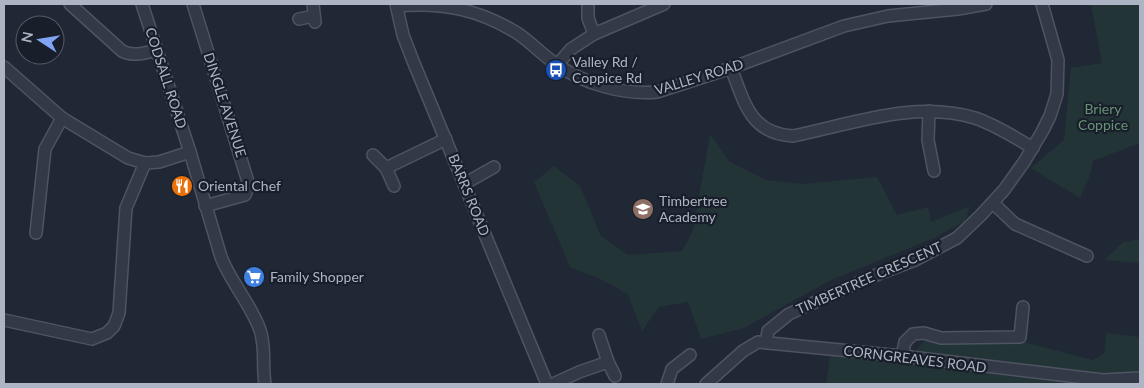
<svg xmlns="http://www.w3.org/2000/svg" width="1144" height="388" font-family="Lato,sans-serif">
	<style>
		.green { fill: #233437 }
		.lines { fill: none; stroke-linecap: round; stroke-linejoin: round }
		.minor-casing { stroke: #4e5461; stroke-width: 14 }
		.minor { stroke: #333946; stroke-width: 11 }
		.labels { text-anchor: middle; stroke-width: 4.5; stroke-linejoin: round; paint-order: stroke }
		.poi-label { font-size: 14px; fill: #adb4c3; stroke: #191f2a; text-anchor: start }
		.street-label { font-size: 14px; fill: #adb4c3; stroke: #191f2a }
		.park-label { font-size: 14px; fill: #669274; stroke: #191f2a }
	</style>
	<rect width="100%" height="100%" fill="#202735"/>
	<g class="green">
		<polygon points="1091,4 1140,4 1140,143 1093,161 1090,175 1080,198 1031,168 1064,140 1071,68 1102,63"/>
		<polygon points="710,134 729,161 766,180 803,184 877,177 897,215 928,207 931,222 970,206 965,221 934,238 829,281 744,328 701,339 688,302 659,307 642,331 628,294 600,279 570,267 534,182 554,166 580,186 601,236 628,255 682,251 693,231"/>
		<polygon points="1140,239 1140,263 1105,260 1123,242"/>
		<polygon points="1106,333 1140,337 1140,374 1104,376 923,354 917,349 925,340 1020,341 1093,360 1105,353"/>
		<polygon points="830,355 1077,384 826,384"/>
	</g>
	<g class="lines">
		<g class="minor-casing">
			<g id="minor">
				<path d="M70,4L122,51C133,57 145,53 157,50"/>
				<path d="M142,4L190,152L221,257C231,283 251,304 260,330C266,347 262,366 265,384"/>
				<polyline points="193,4 249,185 245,195 205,206"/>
				<polyline points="313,4 315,22"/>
				<polyline points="396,4 403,35 413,61 547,384"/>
				<polyline points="588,4 588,18 594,34"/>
				<path d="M397,6C442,2 478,9 517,33C531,42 542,55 556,64C584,84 623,95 657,92L731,68L844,26L888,16L958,9L986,4"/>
				<polyline points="299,19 314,16"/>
				<polyline points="557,65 571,49 594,34 664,4"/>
				<polyline points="4,67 62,118 128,158 145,163 159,162 190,152"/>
				<path d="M731,68C744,101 750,134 793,136C852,124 914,100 975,118C996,125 1014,137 1033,148"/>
				<polyline points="929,111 928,140 934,171"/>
				<polyline points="373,155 386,168"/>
				<polyline points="464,184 494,167"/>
				<polyline points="394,186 386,168 446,139"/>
				<polyline points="993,203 1015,224 1087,256"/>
				<polyline points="36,233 45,149 62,118"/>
				<polyline points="4,320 92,339 107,333 114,326 119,313 126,208 145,163"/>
				<polyline points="599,335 608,362 615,376"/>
				<polyline points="766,342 768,331 789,314 866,279 915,260 957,238 981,215 1004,190 1024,162 1042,132 1050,116 1057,94 1058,60 1042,4"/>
				<polyline points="902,356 905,342 913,334 924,333 941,338 1020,337 1023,307"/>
				<polyline points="553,384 579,372 608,362"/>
				<polyline points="667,384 672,369 690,355"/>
				<polyline points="706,384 743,351 758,342 902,356 1103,380 1140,378"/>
			</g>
		</g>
		<use href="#minor" class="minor"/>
	</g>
	<defs>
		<g id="bus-disc" transform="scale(1.125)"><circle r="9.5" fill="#1a4fb4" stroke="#191f2a"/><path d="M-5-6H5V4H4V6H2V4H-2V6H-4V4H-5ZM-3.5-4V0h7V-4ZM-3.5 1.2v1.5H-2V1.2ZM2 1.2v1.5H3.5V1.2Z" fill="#fff"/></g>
		<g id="restaurant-disc" transform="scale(1.125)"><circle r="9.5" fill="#e8710a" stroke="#191f2a"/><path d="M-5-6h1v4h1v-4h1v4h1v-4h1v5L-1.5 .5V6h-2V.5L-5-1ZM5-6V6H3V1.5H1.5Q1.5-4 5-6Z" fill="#fff"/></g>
		<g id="school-disc" transform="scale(1.125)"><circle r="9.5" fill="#8d6e63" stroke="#191f2a"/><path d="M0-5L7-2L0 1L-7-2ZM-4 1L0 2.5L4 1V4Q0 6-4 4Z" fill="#fff"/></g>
		<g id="supermarket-disc" transform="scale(1.125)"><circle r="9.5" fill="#3f7fe0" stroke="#191f2a"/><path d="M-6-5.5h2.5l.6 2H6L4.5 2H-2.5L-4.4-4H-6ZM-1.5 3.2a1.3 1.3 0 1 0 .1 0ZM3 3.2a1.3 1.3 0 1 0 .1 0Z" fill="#fff"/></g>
	</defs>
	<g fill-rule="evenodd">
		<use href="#bus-disc" x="556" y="70"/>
		<use href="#restaurant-disc" x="182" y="186"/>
		<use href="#school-disc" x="643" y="209"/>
		<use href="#supermarket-disc" x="254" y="277"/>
	</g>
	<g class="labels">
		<g class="poi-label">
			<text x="572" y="67">Valley Rd /<tspan x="572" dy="16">Coppice Rd</tspan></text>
			<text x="198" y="191">Oriental Chef</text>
			<text x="659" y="206">Timbertree<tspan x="659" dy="16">Academy</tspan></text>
			<text x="270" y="282">Family Shopper</text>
		</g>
		<g class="street-label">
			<text transform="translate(699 77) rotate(-17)" y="5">VALLEY ROAD</text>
			<text transform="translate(166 78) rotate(72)" y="5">CODSALL ROAD</text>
			<text transform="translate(225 105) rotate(72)" y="5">DINGLE AVENUE</text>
			<text transform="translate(469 195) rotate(68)" y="5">BARRS ROAD</text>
			<text transform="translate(869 278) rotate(-24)" y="5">TIMBERTREE CRESCENT</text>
			<text transform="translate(915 359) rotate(7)" y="5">CORNGREAVES ROAD</text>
		</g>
		<g class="park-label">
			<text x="1103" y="114">Briery<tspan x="1103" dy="16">Coppice</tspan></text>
		</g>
	</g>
	<rect width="1144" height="388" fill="none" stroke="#adb4c3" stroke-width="10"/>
	<g transform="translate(40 40) rotate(282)"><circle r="24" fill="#191f2a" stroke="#545b67"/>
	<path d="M0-4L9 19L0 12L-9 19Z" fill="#81a4f4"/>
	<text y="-8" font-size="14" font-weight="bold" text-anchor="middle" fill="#adb4c3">N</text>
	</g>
</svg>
